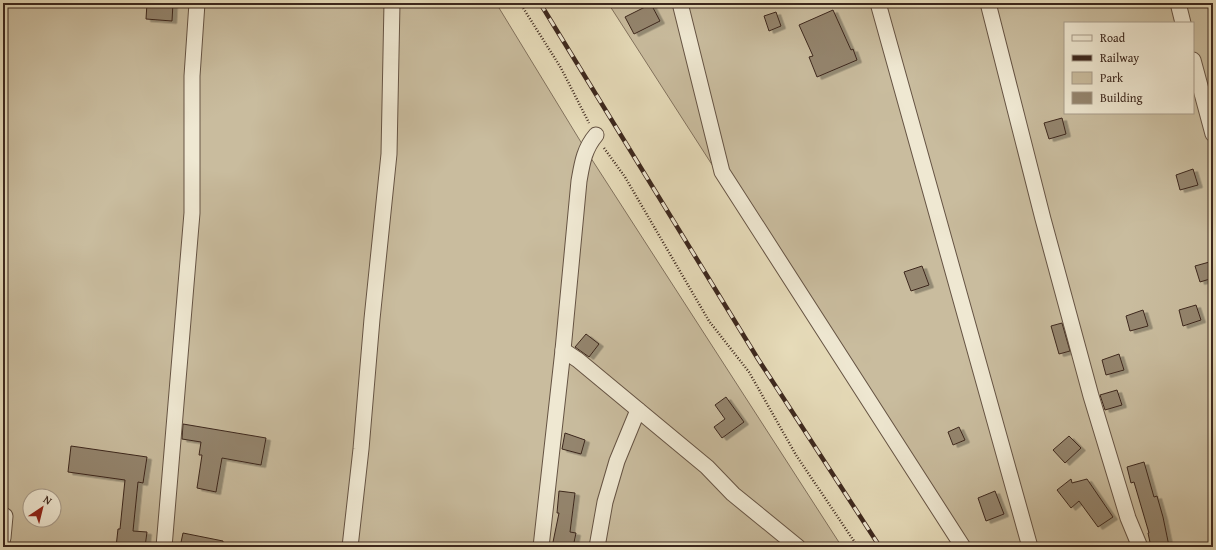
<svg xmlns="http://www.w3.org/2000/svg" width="1216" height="550" font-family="'Gentium Book Plus',serif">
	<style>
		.green { fill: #c9bc9e; stroke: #82725e; fill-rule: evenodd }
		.building { fill: #94856e; stroke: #3c271d; filter: url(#shadow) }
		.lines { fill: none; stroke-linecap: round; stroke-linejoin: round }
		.minor-casing { stroke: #665444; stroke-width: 17 }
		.path { stroke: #3c271d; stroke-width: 2.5; stroke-dasharray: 1 2; stroke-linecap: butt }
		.minor { stroke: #efe8d2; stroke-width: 15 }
		.rail-casing { stroke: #3c271d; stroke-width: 4.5 }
		.rail { stroke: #efe8d2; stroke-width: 3; stroke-dasharray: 9; stroke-linecap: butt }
	</style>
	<defs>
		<filter id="shadow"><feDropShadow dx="4.5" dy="2.5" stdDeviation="0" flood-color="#0004"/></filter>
	</defs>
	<rect width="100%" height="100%" fill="#e6dbb9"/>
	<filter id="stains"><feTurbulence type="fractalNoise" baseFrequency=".005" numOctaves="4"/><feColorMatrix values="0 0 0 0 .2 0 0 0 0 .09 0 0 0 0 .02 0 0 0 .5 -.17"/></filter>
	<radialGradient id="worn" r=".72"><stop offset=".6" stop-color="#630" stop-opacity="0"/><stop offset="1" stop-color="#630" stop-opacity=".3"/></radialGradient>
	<g class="green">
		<path d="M3,3H496L587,152L842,547H3ZM30,496H54V520H30Z"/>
		<path d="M608,3H1213V547H958ZM1065,23H1193V113H1065Z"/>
	</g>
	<g class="building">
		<polygon points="147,3 173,3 172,21 146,19"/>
		<polygon points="651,4 660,21 634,34 625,17"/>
		<polygon points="833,10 851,50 853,49 857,60 817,77 809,57 813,56 799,25"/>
		<polygon points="776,12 781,26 769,31 764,16"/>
		<polygon points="1062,118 1066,134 1049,139 1044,123"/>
		<polygon points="1193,169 1198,185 1180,190 1176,175"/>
		<polygon points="1213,261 1213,278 1200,282 1195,266"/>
		<polygon points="922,266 929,285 911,291 904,272"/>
		<polygon points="1196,305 1201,320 1183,326 1179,310"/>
		<polygon points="1143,310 1148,326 1130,331 1126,316"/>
		<polygon points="1062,323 1070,351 1059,354 1051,326"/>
		<polygon points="586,334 599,344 589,357 575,347"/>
		<polygon points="1119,354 1124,370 1106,375 1102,360"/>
		<polygon points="1117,390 1122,405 1105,410 1100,395"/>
		<polygon points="726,397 744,422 722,438 714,427 725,419 715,405"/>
		<polygon points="183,424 266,438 261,465 222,458 216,492 197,488 202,455 199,455 201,442 182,439"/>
		<polygon points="959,427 965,440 953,445 948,432"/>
		<polygon points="565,433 585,440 581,454 562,449"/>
		<polygon points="1069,436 1081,448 1065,463 1053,450"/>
		<polygon points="71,446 147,457 143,483 138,482 133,531 147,532 145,547 116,547 118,529 120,529 125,480 68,472"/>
		<polygon points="1144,462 1154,497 1157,496 1163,517 1169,546 1151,547 1148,533 1149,533 1134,482 1131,483 1127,467"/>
		<polygon points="1071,479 1072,483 1087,479 1113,517 1098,527 1079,501 1071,508 1057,490"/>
		<polygon points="559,491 575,493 570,532 576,533 573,547 552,547 559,513 557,513"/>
		<polygon points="995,491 1004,514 986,521 978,498"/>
		<polygon points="183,533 223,541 223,547 180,547"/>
	</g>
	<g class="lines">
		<g class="minor-casing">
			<g id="minor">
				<polyline points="680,3 722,172 963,547"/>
				<polyline points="878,3 1030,547"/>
				<polyline points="988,3 1043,219 1091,396 1128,518 1140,547"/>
				<polyline points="1178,3 1183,23"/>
				<polyline points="1193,60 1213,134"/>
				<polyline points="563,350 578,360 707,467 733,494 798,547"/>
				<polyline points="3,538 5,516"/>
				<polyline points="164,547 192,213 192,76 197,3"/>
				<polyline points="350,547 361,449 372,319 389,154 392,3"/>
				<path d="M541,547L563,350L579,181C582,164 584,149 596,135"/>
				<polyline points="597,547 605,502 617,461 638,410"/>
			</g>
		</g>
		<g class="path">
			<polyline points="520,3 561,68 589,123"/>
			<polyline points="604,148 625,177 709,321 749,372 796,455 858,547"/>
		</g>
		<use href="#minor" class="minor"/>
		<g class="rail-casing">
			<polyline id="rail" points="540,3 758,359 880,547"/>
		</g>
		<use href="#rail" class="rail"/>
	</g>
	<rect width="1216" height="550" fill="none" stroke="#e6dbb9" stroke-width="16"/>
	<rect x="4" y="4" width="1208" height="542" fill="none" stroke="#3c271d" stroke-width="2"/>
	<rect x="8" y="8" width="1200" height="534" fill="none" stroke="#3c271d"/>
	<rect x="1064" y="22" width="130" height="92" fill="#efe8d2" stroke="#a79b8a"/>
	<rect x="1072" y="35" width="20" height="6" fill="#efe8d2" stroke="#a79b8a"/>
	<text x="1100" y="42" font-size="12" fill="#3c271d">Road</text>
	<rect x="1072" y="55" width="20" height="6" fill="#3c271d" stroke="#a79b8a"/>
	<text x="1100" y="62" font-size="12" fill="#3c271d">Railway</text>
	<rect x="1072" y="72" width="20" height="12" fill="#c9bc9e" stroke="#a79b8a"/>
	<text x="1100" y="82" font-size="12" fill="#3c271d">Park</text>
	<rect x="1072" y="92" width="20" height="12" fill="#94856e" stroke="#a79b8a"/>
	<text x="1100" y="102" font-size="12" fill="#3c271d">Building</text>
	<g transform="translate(42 508) rotate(35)"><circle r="19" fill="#efe8d2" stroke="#a79b8a"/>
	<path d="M0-3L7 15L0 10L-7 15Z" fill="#8f2418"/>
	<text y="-6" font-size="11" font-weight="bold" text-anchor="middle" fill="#3c271d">N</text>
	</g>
	<rect width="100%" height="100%" filter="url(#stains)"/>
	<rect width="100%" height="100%" fill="url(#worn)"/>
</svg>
